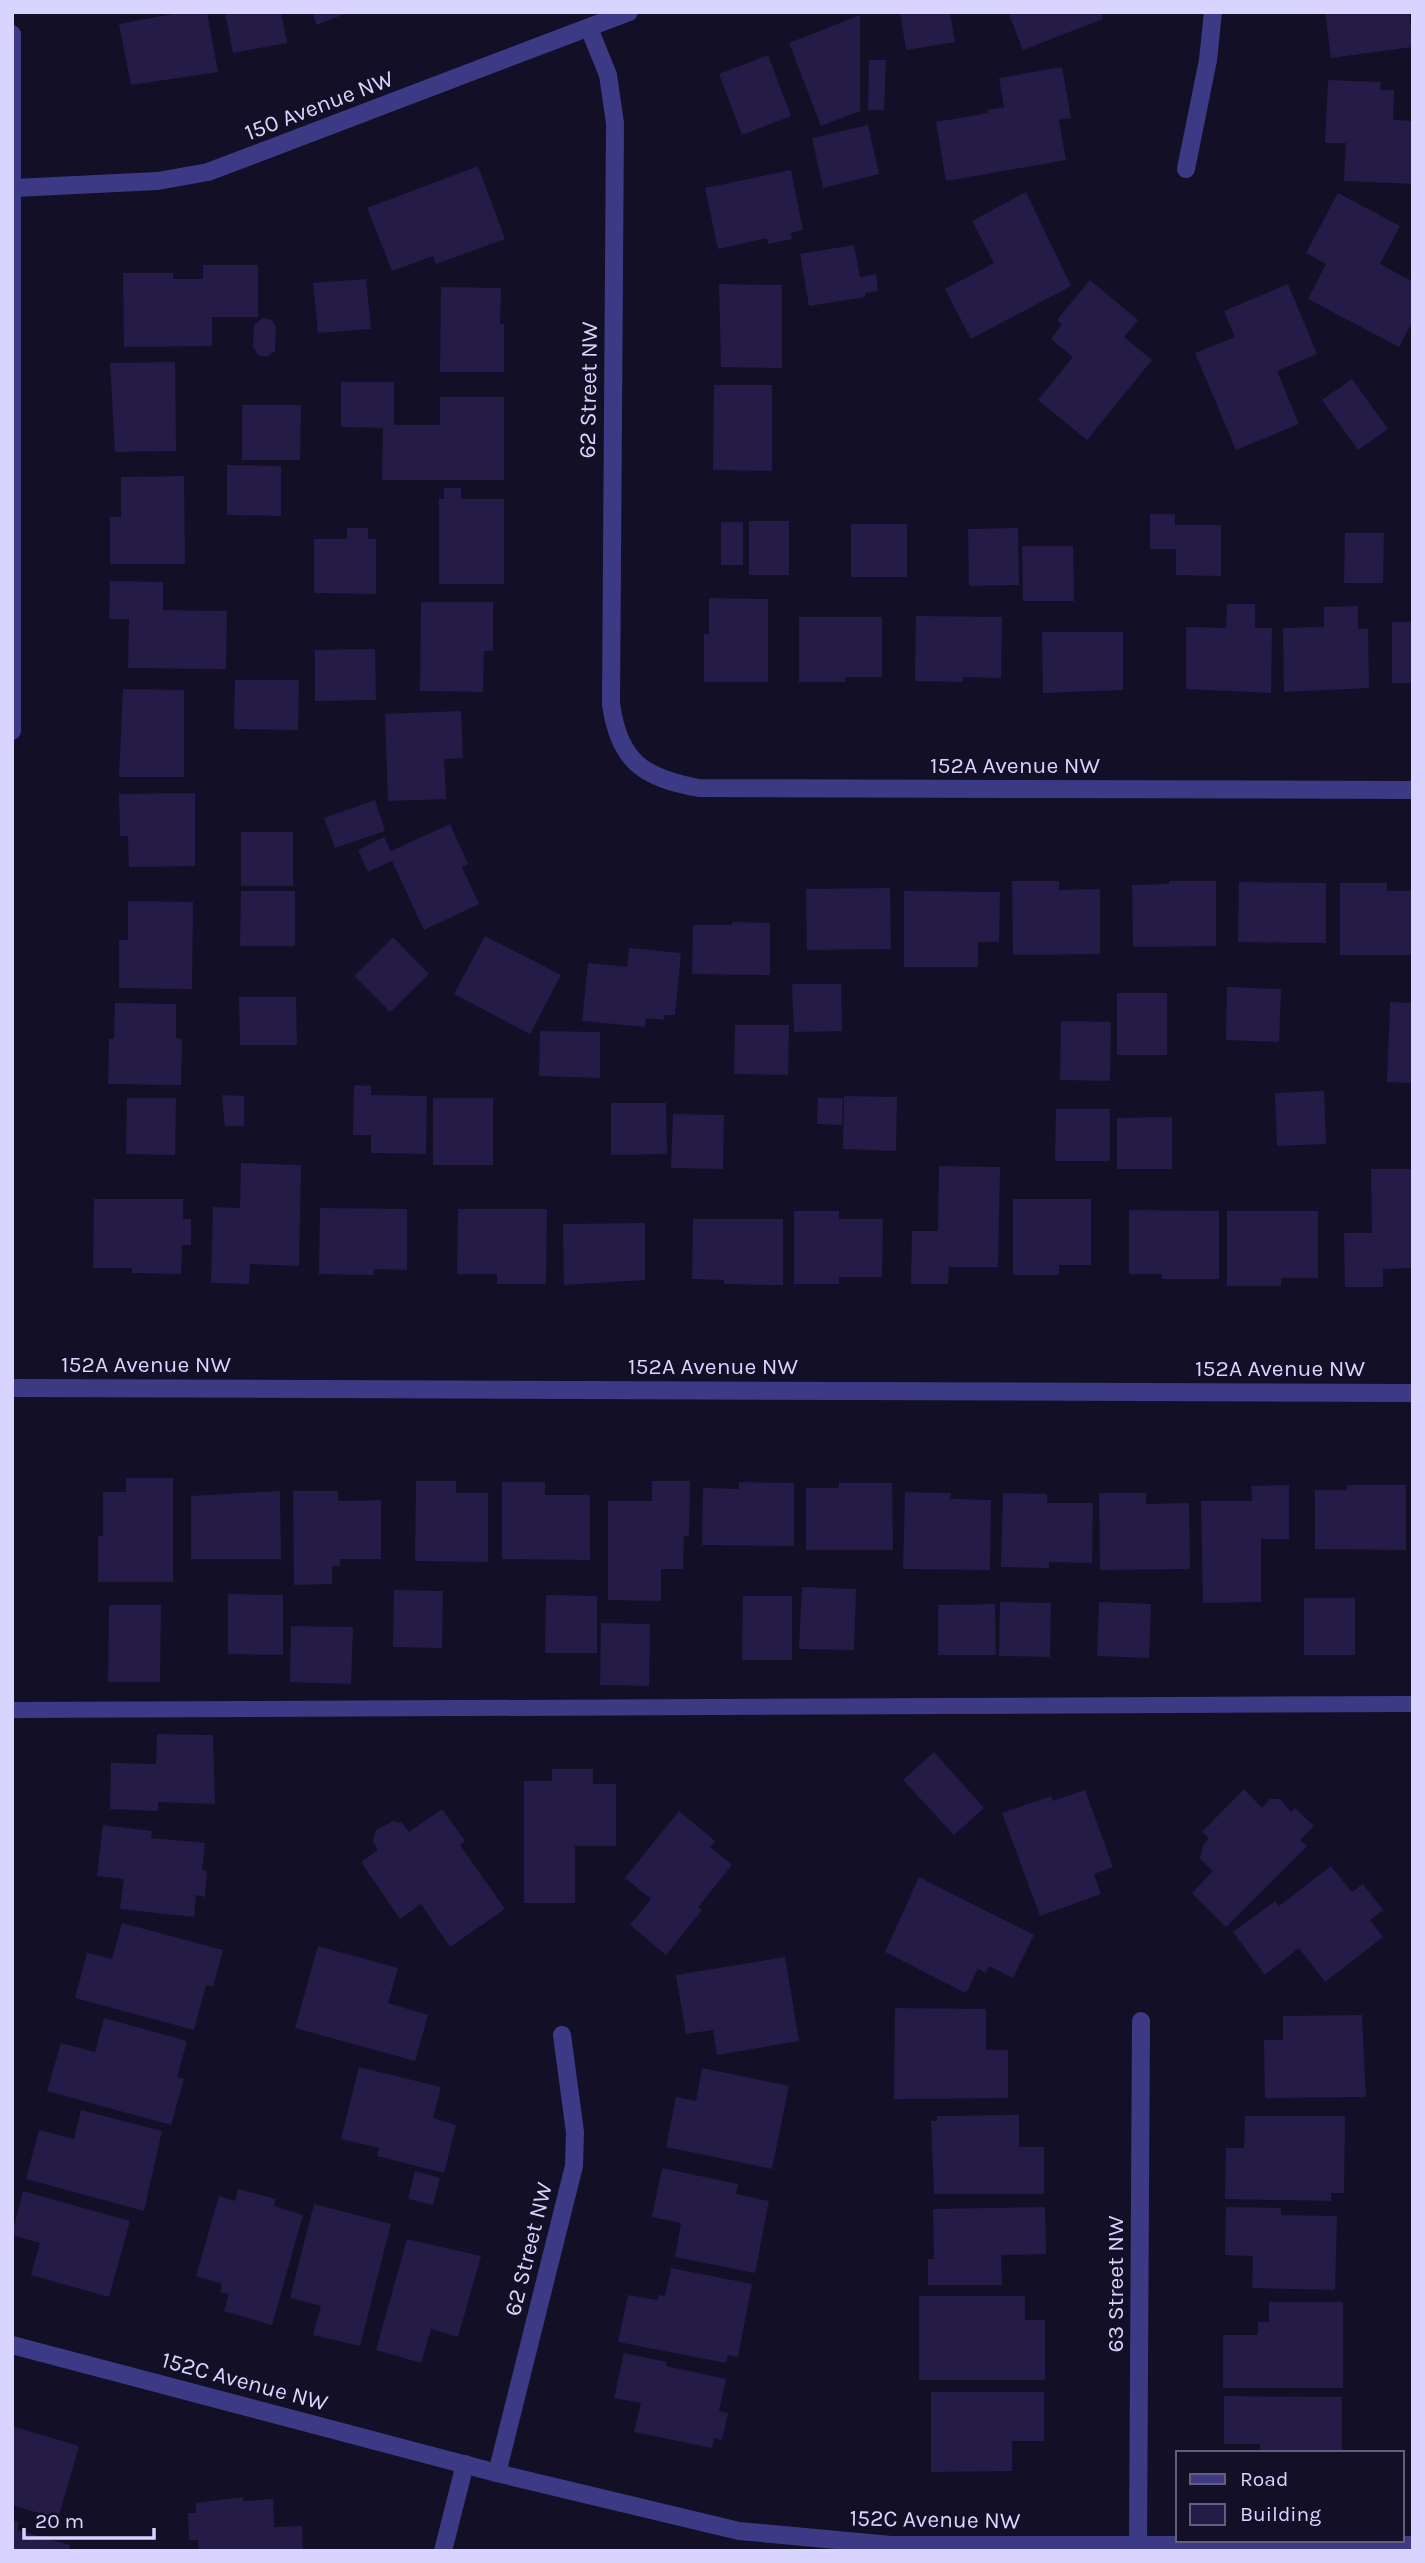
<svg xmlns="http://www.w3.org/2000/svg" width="1425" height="2563" font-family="Karla,sans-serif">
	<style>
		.building { fill: #241b47 }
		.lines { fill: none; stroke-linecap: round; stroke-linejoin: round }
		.service { stroke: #3d3a85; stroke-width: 16 }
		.minor { stroke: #3d3a85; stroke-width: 18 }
		.labels { text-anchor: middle; stroke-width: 5; stroke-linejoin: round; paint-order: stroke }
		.street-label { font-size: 23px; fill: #d9d4ff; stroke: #130f26 }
	</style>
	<rect width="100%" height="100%" fill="#130f26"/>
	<g class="building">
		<polygon points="183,12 207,12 218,72 131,85 119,24"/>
		<polygon points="225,12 281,12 287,43 233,53"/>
		<polygon points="312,12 349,12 317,25"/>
		<polygon points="900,12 950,12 955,42 906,50"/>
		<polygon points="1008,12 1101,12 1103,19 1023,50"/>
		<polygon points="1325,12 1409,12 1413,47 1331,58"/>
		<polygon points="860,15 860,111 821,126 789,43"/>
		<polygon points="768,55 791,116 742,135 719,74"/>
		<polygon points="869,60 886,60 884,110 868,110"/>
		<polygon points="1062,67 1071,118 1059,120 1066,160 946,181 936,122 988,113 987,110 1004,107 999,78"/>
		<polygon points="1328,80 1381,82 1380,90 1394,90 1393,120 1413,121 1413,184 1344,181 1346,143 1325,143"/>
		<polygon points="868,125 879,174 823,188 812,138"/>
		<polygon points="478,166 505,239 436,264 433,256 392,271 367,208"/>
		<polygon points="791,170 803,230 791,233 792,239 768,244 767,238 718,249 705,188"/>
		<polygon points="1026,192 1071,286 971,339 945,289 994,263 972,221"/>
		<polygon points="1338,193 1400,226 1380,264 1413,282 1413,321 1399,347 1308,299 1326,264 1306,253"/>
		<polygon points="854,245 860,277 876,274 878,291 865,293 865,297 809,306 800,254"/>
		<polygon points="203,265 258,265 258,317 212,317 212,346 124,347 123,273 173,273 173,279 203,279"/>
		<polygon points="366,279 371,329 318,333 313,283"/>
		<polygon points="1090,280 1138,320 1124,337 1152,360 1087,440 1038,400 1073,357 1051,339 1062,324 1057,320"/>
		<polygon points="719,284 782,285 782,368 721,367"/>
		<polygon points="1288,284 1317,354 1277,371 1299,424 1236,450 1195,353 1235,337 1224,311"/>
		<polygon points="441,287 501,288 500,324 504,324 504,372 440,372"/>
		<polygon points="263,318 272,320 276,327 275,351 267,357 258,355 253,347 254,325"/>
		<polygon points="175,362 176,451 115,452 110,363"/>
		<polygon points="1352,379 1388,429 1358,450 1322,400"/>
		<polygon points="341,382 394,382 394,425 440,425 440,397 504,397 504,480 382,480 383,428 341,427"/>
		<polygon points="714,385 772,385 772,471 713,470"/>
		<polygon points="242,405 301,405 300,460 242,460"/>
		<polygon points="227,465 281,466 281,516 227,515"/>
		<polygon points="184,476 185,564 110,564 110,517 121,517 121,477"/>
		<polygon points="444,488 461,488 461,499 504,499 504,584 439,584 439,499 444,499"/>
		<polygon points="1150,514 1175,514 1175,525 1221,525 1221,576 1176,575 1176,549 1150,549"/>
		<rect x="749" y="521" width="40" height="54"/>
		<rect x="721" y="522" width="22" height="43"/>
		<rect x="851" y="524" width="56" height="53"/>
		<polygon points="347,528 368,528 368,539 376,539 376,594 314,593 314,539 347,539"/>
		<polygon points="1018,528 1019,585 969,586 968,529"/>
		<polygon points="1345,533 1384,533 1383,583 1344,583"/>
		<polygon points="1022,546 1073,546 1074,601 1023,601"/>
		<polygon points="110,581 163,582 163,610 227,611 226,669 128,668 129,619 109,619"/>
		<polygon points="709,598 768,599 768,682 704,682 704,634 709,634"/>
		<polygon points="421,602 493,602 493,651 484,651 483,692 420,691"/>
		<polygon points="1227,604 1255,604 1255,628 1272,628 1271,693 1186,689 1186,627 1226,628"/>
		<polygon points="1358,606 1358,629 1368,628 1369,688 1284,692 1283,628 1324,627 1324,607"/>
		<polygon points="916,616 1002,617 1001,678 963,677 963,682 915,681"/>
		<polygon points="799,617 882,617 882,677 845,677 845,682 799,682"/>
		<rect x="1392" y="622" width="21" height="61"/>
		<polygon points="1042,632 1123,632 1123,690 1043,693"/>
		<polygon points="375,649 376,700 315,701 315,650"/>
		<polygon points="235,680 299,680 298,730 234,729"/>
		<polygon points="123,689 184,690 184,777 119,777"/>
		<polygon points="461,711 463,758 444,759 446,799 388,801 385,714"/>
		<polygon points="195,793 195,866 129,867 128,836 120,836 119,794"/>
		<polygon points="375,800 385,831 335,848 324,818"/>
		<polygon points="450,824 468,864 462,867 479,904 424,930 392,861 368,872 358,850 384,837 391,851"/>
		<rect x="241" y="832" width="52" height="54"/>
		<polygon points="1012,881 1059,881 1059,890 1100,889 1100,954 1013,955"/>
		<polygon points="1169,881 1216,881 1216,946 1133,947 1132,885 1169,884"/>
		<polygon points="1239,882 1326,883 1326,943 1238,942"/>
		<polygon points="1340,883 1387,883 1387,891 1413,891 1413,955 1340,955"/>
		<polygon points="890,888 891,949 807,950 806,889"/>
		<polygon points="241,891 295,891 295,946 240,946"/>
		<polygon points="904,891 1000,892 999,942 978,942 978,967 904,967"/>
		<polygon points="128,901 193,902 192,989 119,988 119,940 128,940"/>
		<polygon points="732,922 770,923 770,975 692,974 693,925 732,925"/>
		<polygon points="485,936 561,975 530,1034 454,994"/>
		<polygon points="393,937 429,974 390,1012 354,976"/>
		<polygon points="629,948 681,953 675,1015 664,1015 664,1020 646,1018 645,1027 582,1021 588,963 627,967"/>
		<polygon points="792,984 841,984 842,1031 794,1032"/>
		<polygon points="1227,987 1281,989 1279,1042 1226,1040"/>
		<rect x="1117" y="993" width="50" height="62"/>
		<polygon points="239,997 296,997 297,1045 240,1045"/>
		<polygon points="1390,1002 1413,1003 1413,1083 1387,1082"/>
		<polygon points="115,1003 176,1004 176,1038 182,1039 181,1085 108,1084 109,1039 114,1039"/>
		<polygon points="1061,1021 1111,1022 1110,1081 1060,1080"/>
		<polygon points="735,1025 789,1025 788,1075 734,1074"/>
		<polygon points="540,1031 600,1032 600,1078 539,1076"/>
		<polygon points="354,1085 371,1086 371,1095 427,1096 426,1154 371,1153 371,1135 353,1135"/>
		<polygon points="1324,1091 1326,1144 1277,1146 1275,1093"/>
		<polygon points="222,1095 244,1096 244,1126 225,1126"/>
		<polygon points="844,1096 897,1097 896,1151 843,1149"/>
		<polygon points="127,1098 176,1098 175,1155 126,1154"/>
		<rect x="433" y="1098" width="60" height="67"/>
		<polygon points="818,1098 843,1098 842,1125 817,1124"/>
		<polygon points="611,1103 666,1103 667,1154 611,1155"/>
		<polygon points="1056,1109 1110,1109 1110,1161 1055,1161"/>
		<polygon points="673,1114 724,1115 723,1169 671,1168"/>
		<polygon points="1172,1117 1172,1169 1117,1169 1117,1118"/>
		<polygon points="241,1163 301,1165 299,1266 250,1264 249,1284 211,1283 213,1207 240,1208"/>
		<polygon points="939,1166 1000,1167 998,1267 949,1267 948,1284 911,1284 912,1231 938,1231"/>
		<polygon points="1371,1169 1413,1169 1413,1268 1383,1269 1383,1287 1345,1287 1344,1233 1372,1233"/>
		<polygon points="94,1199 183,1199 183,1219 191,1219 191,1245 182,1245 181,1274 132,1273 132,1268 93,1268"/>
		<polygon points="1013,1199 1091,1199 1091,1265 1059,1265 1059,1275 1013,1275"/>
		<polygon points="320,1208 407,1209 407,1270 374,1269 374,1275 319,1274"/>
		<polygon points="458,1209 547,1209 546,1284 497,1284 497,1274 457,1274"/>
		<polygon points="1129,1210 1219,1211 1219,1279 1162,1279 1162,1274 1129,1274"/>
		<polygon points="794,1211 839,1211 839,1219 883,1219 882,1277 839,1277 839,1284 794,1284"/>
		<polygon points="1227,1211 1318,1211 1318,1278 1281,1278 1281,1286 1227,1286"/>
		<polygon points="693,1219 783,1219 783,1285 724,1284 724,1280 692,1279"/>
		<polygon points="645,1223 645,1280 564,1285 563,1224"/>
		<polygon points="126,1478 173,1478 173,1582 98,1582 98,1536 103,1536 103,1492 126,1492"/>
		<polygon points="416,1481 456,1481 456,1493 488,1493 488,1562 415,1561"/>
		<polygon points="652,1481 690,1481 689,1536 684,1536 683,1569 661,1569 661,1601 608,1600 608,1501 652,1501"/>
		<polygon points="502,1482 545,1482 545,1495 590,1495 590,1560 502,1559"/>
		<polygon points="739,1482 794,1483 794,1546 702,1545 703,1488 739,1489"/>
		<polygon points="839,1483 892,1483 893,1550 806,1550 806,1488 839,1488"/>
		<polygon points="1289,1485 1289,1539 1261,1539 1261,1602 1203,1603 1201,1501 1252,1501 1251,1486"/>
		<polygon points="1347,1485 1406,1485 1406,1550 1315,1549 1315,1490 1347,1490"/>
		<polygon points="280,1491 281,1559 191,1559 191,1496"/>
		<polygon points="293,1491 338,1491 338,1501 381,1500 381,1559 340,1559 340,1566 332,1566 332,1584 294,1585"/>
		<polygon points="905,1492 951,1493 950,1499 991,1500 990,1570 903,1569"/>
		<polygon points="1003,1493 1047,1494 1047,1503 1093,1503 1092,1563 1049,1562 1049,1568 1001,1567"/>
		<polygon points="1099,1493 1146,1493 1146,1504 1189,1503 1190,1569 1100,1570"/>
		<polygon points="802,1587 856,1589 854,1650 799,1649"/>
		<polygon points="394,1590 443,1591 442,1648 393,1647"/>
		<polygon points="228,1594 283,1595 283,1655 228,1654"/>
		<polygon points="546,1595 597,1596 597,1653 545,1653"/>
		<polygon points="743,1596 792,1596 792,1660 742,1660"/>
		<rect x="1304" y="1598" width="51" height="57"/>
		<polygon points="1000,1602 1051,1603 1050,1657 999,1656"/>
		<polygon points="1099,1602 1151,1604 1149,1658 1097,1656"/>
		<polygon points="995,1604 996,1655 938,1655 938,1605"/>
		<polygon points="109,1605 161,1605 160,1682 108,1682"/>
		<polygon points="601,1623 650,1624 649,1686 600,1685"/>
		<polygon points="291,1626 353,1627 351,1684 290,1682"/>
		<polygon points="157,1734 213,1735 215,1804 158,1802 158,1811 110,1809 111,1763 156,1764"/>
		<polygon points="934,1752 984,1808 954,1835 903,1780"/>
		<polygon points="552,1769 593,1769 593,1784 616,1784 616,1846 575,1846 575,1903 524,1903 524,1781 552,1781"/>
		<polygon points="1244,1789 1262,1808 1270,1799 1280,1799 1291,1812 1295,1808 1314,1826 1300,1840 1307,1846 1226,1927 1192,1893 1213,1871 1200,1859 1203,1845 1209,1838 1202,1832"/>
		<polygon points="1085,1790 1113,1867 1094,1874 1101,1894 1040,1916 1002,1813 1051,1796 1053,1801"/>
		<polygon points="442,1809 465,1841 460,1845 505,1909 450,1947 421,1904 400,1919 361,1862 378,1850 373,1841 376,1830 393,1821 402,1823 409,1832"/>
		<polygon points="679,1811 715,1841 710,1847 732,1865 698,1907 702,1910 666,1955 630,1925 651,1899 625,1878"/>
		<polygon points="103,1825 152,1831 151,1838 205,1843 202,1870 207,1871 205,1897 196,1895 194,1917 120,1909 124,1879 97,1876"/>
		<polygon points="1331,1866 1352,1892 1363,1884 1383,1910 1370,1920 1383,1937 1325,1982 1299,1948 1265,1975 1233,1932 1275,1901 1279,1906"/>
		<polygon points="919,1877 1034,1935 1013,1978 989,1966 986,1973 978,1969 966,1993 885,1952"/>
		<polygon points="122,1923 223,1950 213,1987 206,1985 194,2030 75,1998 87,1953 112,1959"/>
		<polygon points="318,1946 398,1968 388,2003 428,2015 415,2061 295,2028"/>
		<polygon points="785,1957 799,2041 717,2055 713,2030 686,2034 676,1975"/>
		<polygon points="895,2008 986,2009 986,2050 1008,2050 1008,2098 894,2099"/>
		<polygon points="1362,2015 1366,2097 1265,2098 1264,2040 1283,2040 1283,2016"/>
		<polygon points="104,2018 187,2041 177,2077 184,2079 171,2125 47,2091 61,2043 95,2052"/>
		<polygon points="359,2067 441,2087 433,2118 456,2125 444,2173 377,2156 379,2148 341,2139"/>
		<polygon points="702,2068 789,2086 772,2169 666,2147 676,2097 696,2101"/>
		<polygon points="81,2110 162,2131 144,2211 26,2179 39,2130 74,2139"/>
		<polygon points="1019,2115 1019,2147 1044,2147 1044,2194 934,2194 931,2121 937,2121 937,2116"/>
		<polygon points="1245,2116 1345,2116 1344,2193 1331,2193 1331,2201 1225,2199 1226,2148 1244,2148"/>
		<polygon points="662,2168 738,2184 736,2194 769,2201 755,2273 675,2257 681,2223 652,2217"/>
		<polygon points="415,2171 440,2178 433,2205 408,2199"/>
		<polygon points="238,2189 276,2199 274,2206 303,2215 272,2325 224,2311 229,2294 220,2292 222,2284 196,2276 219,2196 235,2201"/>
		<polygon points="23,2191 130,2221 109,2297 31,2275 40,2243 12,2235"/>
		<polygon points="314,2204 391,2224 360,2346 313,2335 321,2306 290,2298"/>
		<polygon points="1045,2207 1046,2254 1001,2255 1002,2285 928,2285 928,2259 934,2259 933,2209"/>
		<polygon points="1226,2207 1281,2208 1281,2215 1337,2216 1335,2290 1252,2288 1253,2256 1225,2255"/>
		<polygon points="407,2239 481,2256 458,2337 431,2329 421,2363 376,2350"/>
		<polygon points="671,2268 752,2284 738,2357 728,2355 726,2363 618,2342 628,2295 657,2300 659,2295 665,2296"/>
		<polygon points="919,2296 1025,2296 1025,2320 1045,2320 1045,2380 919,2380"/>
		<polygon points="1269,2302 1343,2302 1343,2388 1223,2388 1223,2335 1258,2335 1258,2322 1269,2322"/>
		<polygon points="624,2353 667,2362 666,2366 726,2379 719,2411 728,2413 722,2440 714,2438 712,2448 634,2432 641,2403 614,2398"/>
		<polygon points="931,2392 1044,2392 1044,2441 1012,2441 1012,2471 931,2472"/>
		<polygon points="1224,2396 1342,2397 1342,2453 1260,2453 1260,2444 1224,2444"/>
		<polygon points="12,2426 79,2446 58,2519 12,2505"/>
		<polygon points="243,2497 243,2501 273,2499 274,2527 302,2526 303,2551 199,2551 198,2540 189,2540 188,2513 196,2513 196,2503"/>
		<polygon points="12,2520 19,2522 17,2530 70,2545 69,2551 12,2551"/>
	</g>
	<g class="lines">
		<polyline class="service" points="12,1710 1413,1704"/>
		<g class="minor">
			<path d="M589,28L608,75L615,123L611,704C619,762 644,778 699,788L1413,790"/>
			<polyline points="12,34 12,731"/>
			<polyline points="1186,169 1208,60 1213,12"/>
			<polyline points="14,188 158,181 208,172 629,12"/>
			<polyline points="12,1388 1413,1393"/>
			<polyline points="12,2345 497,2473 739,2531 891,2545 1413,2545"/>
			<polyline points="497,2473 574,2166 575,2132 562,2035"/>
			<polyline points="1138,2547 1141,2021"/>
			<polyline points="443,2551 465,2464"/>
		</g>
	</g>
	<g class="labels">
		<g class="street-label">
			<text transform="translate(319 105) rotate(-21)" y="8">150 Avenue NW</text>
			<text transform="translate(588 390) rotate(-89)" y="8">62 Street NW</text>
			<text x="1015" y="773">152A Avenue NW</text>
			<text x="146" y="1372">152A Avenue NW</text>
			<text x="713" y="1374">152A Avenue NW</text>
			<text x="1280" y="1376">152A Avenue NW</text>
			<text transform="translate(528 2249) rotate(-76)" y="8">62 Street NW</text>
			<text transform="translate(1115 2284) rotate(-90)" y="8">63 Street NW</text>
			<text transform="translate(245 2381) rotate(15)" y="8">152C Avenue NW</text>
			<text transform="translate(935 2519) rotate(1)" y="8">152C Avenue NW</text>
		</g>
	</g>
	<rect width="1425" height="2563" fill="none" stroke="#d9d4ff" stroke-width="28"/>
	<rect x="1176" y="2451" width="228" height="91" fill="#130f26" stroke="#625e7d" stroke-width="2"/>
	<rect x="1190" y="2474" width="35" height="10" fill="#3d3a85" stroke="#625e7d" stroke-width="2"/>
	<text x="1240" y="2486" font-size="21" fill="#d9d4ff">Road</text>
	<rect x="1190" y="2504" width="35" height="21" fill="#241b47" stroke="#625e7d" stroke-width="2"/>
	<text x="1240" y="2521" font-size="21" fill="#d9d4ff">Building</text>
	<path d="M24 2528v10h130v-10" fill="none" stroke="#d9d4ff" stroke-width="3.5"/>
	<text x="35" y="2528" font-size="21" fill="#d9d4ff" stroke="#130f26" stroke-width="5" paint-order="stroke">20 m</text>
</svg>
